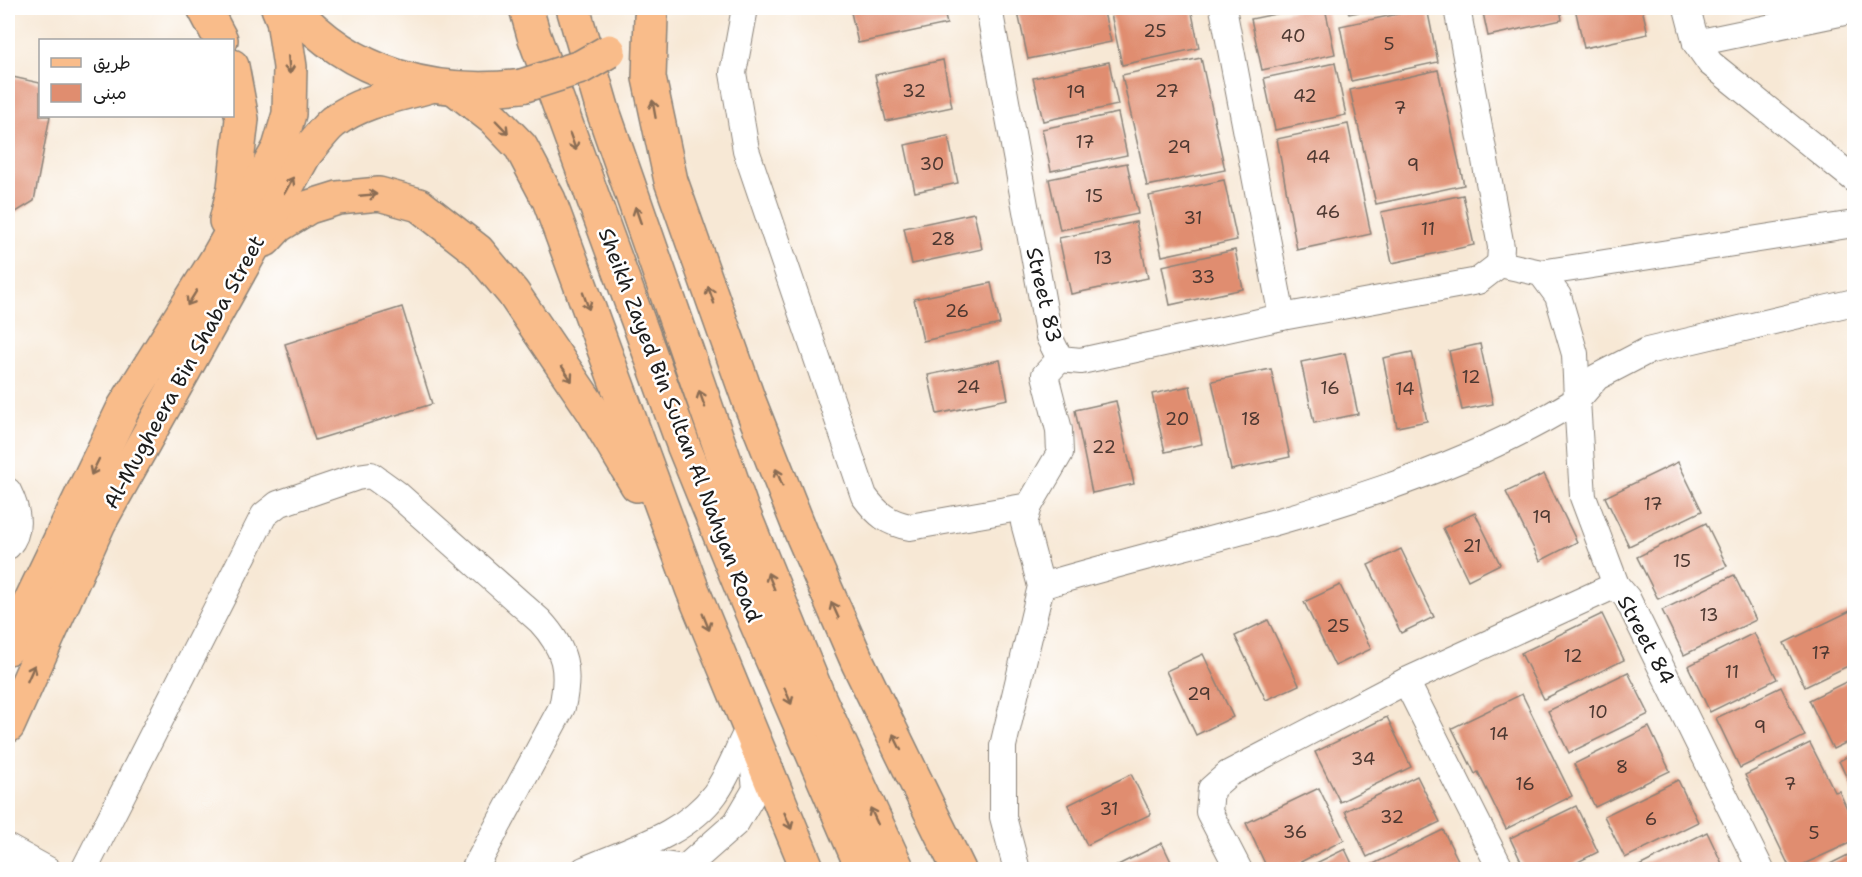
<svg xmlns="http://www.w3.org/2000/svg" width="1862" height="877" font-family="'Shantell Sans','Playpen Sans Arabic',sans-serif">
	<style>
		.building { fill: #e08d6f }
		.lines { fill: none; stroke-linecap: round; stroke-linejoin: round }
		.minor-casing { stroke: #8a8278; stroke-width: 28 }
		.major-casing { stroke: #8a8278; stroke-width: 36 }
		.highway-casing { stroke: #8a8278; stroke-width: 36 }
		.minor { stroke: #fff; stroke-width: 26 }
		.major { stroke: #f9bc8a; stroke-width: 33 }
		.highway { stroke: #f9bc8a; stroke-width: 33 }
		.major-bridge-casing { stroke: #8a8278; stroke-width: 36; stroke-linecap: butt }
		.major-bridge { stroke: #f9bc8a; stroke-width: 33 }
		.oneway { stroke: #8a6c53 }
		.labels { text-anchor: middle; stroke-width: 5; stroke-linejoin: round; paint-order: stroke }
		.number-label { font-size: 18px; fill: #4d3831 }
		.street-label { font-size: 21px; fill: #1c1c1c; stroke: #fff }
	</style>
	<rect width="100%" height="100%" fill="#fff"/>
	<filter id="ink" filterUnits="userSpaceOnUse"><feTurbulence type="fractalNoise" baseFrequency=".0167" numOctaves="2"/><feDisplacementMap in="SourceGraphic" scale="12" xChannelSelector="R" yChannelSelector="G"/><feConvolveMatrix kernelMatrix="1 2 1 2 8 2 1 2 1" color-interpolation-filters="sRGB"/></filter>
	<filter id="wash" filterUnits="userSpaceOnUse"><feTurbulence type="fractalNoise" baseFrequency=".008" numOctaves="4" result="noise"/><feDisplacementMap in="SourceGraphic" scale="24" xChannelSelector="R" yChannelSelector="G"/><feGaussianBlur stdDeviation="1.35" result="paint"/><feColorMatrix in="noise" values="0 0 0 0 0 0 0 0 0 0 0 0 0 0 0 0 0 1.4 0 .05"/><feComposite in="paint" operator="in"/></filter>
	<g filter="url(#wash)">
		<rect width="100%" height="100%" fill="#f7e8d5"/>
		<g id="blocks">
			<g class="building">
				<polygon points="850,8 943,8 947,24 858,43"/>
				<polygon points="1017,8 1103,8 1111,42 1028,59"/>
				<polygon points="1141,8 1191,8 1199,48 1122,65 1111,14"/>
				<polygon points="1304,8 1325,8 1335,54 1262,70 1251,19"/>
				<polygon points="1347,8 1375,8 1375,9 1349,14"/>
				<polygon points="1427,8 1438,62 1351,81 1340,26"/>
				<polygon points="1482,8 1560,8 1562,20 1488,36"/>
				<polygon points="1575,8 1642,8 1648,34 1584,48"/>
				<polygon points="1201,58 1225,170 1147,186 1122,75"/>
				<polygon points="943,60 952,107 886,121 875,75"/>
				<polygon points="1109,62 1118,105 1043,121 1033,78"/>
				<polygon points="1335,63 1346,115 1275,130 1264,78"/>
				<polygon points="1438,70 1464,185 1376,204 1350,90"/>
				<polygon points="8,76 40,83 40,116 50,116 34,201 8,217"/>
				<polygon points="1118,113 1127,155 1051,171 1042,129"/>
				<polygon points="1348,124 1371,234 1297,250 1277,139"/>
				<polygon points="948,136 958,183 915,192 905,145"/>
				<polygon points="1127,163 1138,214 1060,230 1049,179"/>
				<polygon points="1224,180 1237,240 1162,256 1149,196"/>
				<polygon points="1463,195 1474,245 1392,263 1381,212"/>
				<polygon points="974,213 982,249 912,264 904,228"/>
				<polygon points="1136,222 1148,278 1071,294 1059,238"/>
				<polygon points="1235,250 1243,289 1170,305 1162,266"/>
				<polygon points="991,283 1000,324 923,341 914,299"/>
				<polygon points="402,307 432,404 315,440 285,344"/>
				<polygon points="1480,344 1493,404 1462,410 1449,351"/>
				<polygon points="1412,352 1427,421 1397,427 1383,358"/>
				<polygon points="1345,353 1358,414 1314,423 1301,362"/>
				<polygon points="1000,360 1008,399 937,414 928,375"/>
				<polygon points="1271,369 1290,457 1231,470 1212,381"/>
				<polygon points="1190,386 1202,444 1165,452 1152,394"/>
				<polygon points="1116,401 1134,484 1092,493 1075,410"/>
				<polygon points="1678,462 1702,511 1629,546 1605,497"/>
				<polygon points="1544,474 1577,542 1540,561 1506,492"/>
				<polygon points="1475,513 1500,564 1468,580 1443,528"/>
				<polygon points="1706,523 1727,566 1658,599 1637,557"/>
				<polygon points="1401,549 1434,617 1401,633 1368,565"/>
				<polygon points="1734,575 1756,620 1684,655 1662,610"/>
				<polygon points="1340,585 1371,649 1335,666 1304,602"/>
				<polygon points="1850,611 1854,621 1854,663 1805,687 1784,643"/>
				<polygon points="1602,614 1624,660 1544,699 1521,653"/>
				<polygon points="1268,620 1299,685 1266,700 1235,636"/>
				<polygon points="1754,633 1777,679 1710,712 1688,666"/>
				<polygon points="1203,654 1233,717 1196,735 1166,671"/>
				<polygon points="1628,672 1649,714 1569,753 1548,711"/>
				<polygon points="1854,678 1854,739 1833,749 1809,700"/>
				<polygon points="1781,687 1805,736 1740,768 1716,718"/>
				<polygon points="1522,694 1572,796 1506,829 1478,772 1475,774 1452,728"/>
				<polygon points="1387,717 1411,767 1340,802 1315,752"/>
				<polygon points="1649,727 1670,771 1595,807 1574,764"/>
				<polygon points="1810,743 1835,792 1839,791 1854,824 1854,841 1791,870 1745,775"/>
				<polygon points="1854,753 1854,793 1839,761"/>
				<polygon points="1131,774 1151,814 1087,845 1068,805"/>
				<polygon points="1417,776 1440,822 1367,857 1345,811"/>
				<polygon points="1678,780 1698,822 1625,858 1604,816"/>
				<polygon points="1319,788 1344,840 1285,870 1268,870 1246,823"/>
				<polygon points="1576,806 1598,852 1562,870 1525,870 1510,838"/>
				<polygon points="1443,830 1463,870 1371,870 1369,866"/>
				<polygon points="1707,832 1725,870 1631,870"/>
				<polygon points="1162,843 1175,870 1108,870"/>
				<polygon points="1345,849 1355,870 1302,870"/>
				<polygon points="1854,852 1854,870 1818,870"/>
			</g>
		</g>
	</g>
	<g filter="url(#ink)">
		<use href="#blocks" fill-opacity="0" stroke="#8a8278" stroke-width="1.5"/>
		<g class="lines">
			<g class="minor-casing">
				<g id="minor">
					<path d="M745,8L733,73L746,150L864,496C877,514 888,523 910,527L1029,506"/>
					<polyline points="989,8 1049,337 1060,359"/>
					<polyline points="1223,8 1282,317"/>
					<polyline points="1457,8 1501,247 1500,264"/>
					<polyline points="1687,8 1696,43 1710,63 1854,179"/>
					<polyline points="1696,43 1854,10"/>
					<polyline points="1541,273 1854,224"/>
					<polyline points="1060,359 1081,361 1282,317 1478,281 1500,264"/>
					<path d="M8,491C17,509 22,530 8,546"/>
					<polyline points="1616,585 1583,497 1577,400 1597,377 1647,351 1854,302"/>
					<path d="M1041,586C1219,533 1417,499 1577,400L1575,354L1558,296L1541,273L1500,264"/>
					<polyline points="1406,681 1501,870"/>
					<polyline points="8,848 48,870"/>
					<path d="M84,870L264,515L278,504L357,477L371,475L396,493L540,621C566,649 570,671 562,707L474,870"/>
					<path d="M584,870C629,850 685,835 715,794C729,775 737,749 749,728"/>
					<polyline points="627,870 644,862 685,868 736,823 756,789 752,752"/>
					<polyline points="1017,870 1003,817 1003,746 1041,586 1024,523 1029,506 1060,453 1059,430 1045,375 1060,359"/>
					<polyline points="1239,870 1209,812 1211,789 1228,774 1406,681 1616,585 1627,598 1761,870"/>
				</g>
			</g>
			<g class="major-casing">
				<g id="major">
					<polyline points="204,8 221,40"/>
					<path d="M293,8C351,75 436,97 522,86"/>
					<polyline points="651,17 649,78 671,181 749,401 801,532 858,663 959,870"/>
					<polyline points="457,90 494,119 521,147 549,200 693,591 808,870"/>
					<polyline points="226,221 234,188 242,119 232,66"/>
					<polyline points="265,240 278,226 309,207 338,198 379,194 419,205 478,251 513,293 593,411 637,485"/>
					<polyline points="8,648 124,407 216,260 279,148 289,114 290,67 283,20 278,8"/>
					<path d="M8,726L99,523L305,154C314,144 323,130 333,122C361,101 398,95 430,86"/>
				</g>
			</g>
			<g class="highway-casing">
				<g id="highway">
					<polyline points="526,8 534,36 684,447 748,604 863,870"/>
					<polyline points="573,8 603,111 741,507 820,700 898,870"/>
				</g>
			</g>
			<use href="#minor" class="minor"/>
			<use href="#major" class="major"/>
			<use href="#highway" class="highway"/>
			<g class="major-bridge-casing">
				<polyline id="major-bridge" points="522,86 581,67 609,51"/>
			</g>
			<use href="#major-bridge" class="major-bridge"/>
		</g>
		<defs><path id="oneway-shaft" d="M-6 0H5M1.5-3L5.5 0L1.5 3" fill="none" stroke-width="1.6" stroke-linecap="round" stroke-linejoin="round" transform="scale(1.5)"/></defs>
		<g class="oneway">
			<use href="#oneway-shaft" transform="translate(289 65) rotate(85)"/>
			<use href="#oneway-shaft" transform="translate(654 109) rotate(-100)"/>
			<use href="#oneway-shaft" transform="translate(502 127) rotate(46)"/>
			<use href="#oneway-shaft" transform="translate(573 142) rotate(70)"/>
			<use href="#oneway-shaft" transform="translate(289 185) rotate(-61)"/>
			<use href="#oneway-shaft" transform="translate(368 195) rotate(-5)"/>
			<use href="#oneway-shaft" transform="translate(638 215) rotate(-109)"/>
			<use href="#oneway-shaft" transform="translate(711 295) rotate(-110)"/>
			<use href="#oneway-shaft" transform="translate(192 298) rotate(122)"/>
			<use href="#oneway-shaft" transform="translate(586 301) rotate(70)"/>
			<use href="#oneway-shaft" transform="translate(567 374) rotate(56)"/>
			<use href="#oneway-shaft" transform="translate(702 399) rotate(-110)"/>
			<use href="#oneway-shaft" transform="translate(95 467) rotate(116)"/>
			<use href="#oneway-shaft" transform="translate(779 477) rotate(-112)"/>
			<use href="#oneway-shaft" transform="translate(771 581) rotate(-112)"/>
			<use href="#oneway-shaft" transform="translate(835 610) rotate(-114)"/>
			<use href="#oneway-shaft" transform="translate(706 622) rotate(68)"/>
			<use href="#oneway-shaft" transform="translate(31 673) rotate(-66)"/>
			<use href="#oneway-shaft" transform="translate(788 696) rotate(67)"/>
			<use href="#oneway-shaft" transform="translate(897 742) rotate(-116)"/>
			<use href="#oneway-shaft" transform="translate(874 816) rotate(-115)"/>
			<use href="#oneway-shaft" transform="translate(788 821) rotate(67)"/>
		</g>
	</g>
	<g class="labels">
		<g class="number-label">
			<text x="1155" y="37">25</text>
			<text x="1293" y="42">40</text>
			<text x="1389" y="50">5</text>
			<text x="914" y="97">32</text>
			<text x="1167" y="97">27</text>
			<text x="1076" y="98">19</text>
			<text x="1305" y="102">42</text>
			<text x="1400" y="114">7</text>
			<text x="1085" y="148">17</text>
			<text x="1179" y="153">29</text>
			<text x="1318" y="163">44</text>
			<text x="932" y="170">30</text>
			<text x="1413" y="171">9</text>
			<text x="1094" y="202">15</text>
			<text x="1328" y="218">46</text>
			<text x="1193" y="224">31</text>
			<text x="1428" y="235">11</text>
			<text x="943" y="245">28</text>
			<text x="1103" y="264">13</text>
			<text x="1203" y="283">33</text>
			<text x="957" y="317">26</text>
			<text x="1471" y="383">12</text>
			<text x="968" y="393">24</text>
			<text x="1330" y="394">16</text>
			<text x="1405" y="395">14</text>
			<text x="1177" y="425">20</text>
			<text x="1251" y="425">18</text>
			<text x="1104" y="453">22</text>
			<text x="1653" y="510">17</text>
			<text x="1542" y="523">19</text>
			<text x="1472" y="552">21</text>
			<text x="1682" y="567">15</text>
			<text x="1709" y="621">13</text>
			<text x="1338" y="632">25</text>
			<text x="1821" y="659">17</text>
			<text x="1573" y="662">12</text>
			<text x="1732" y="678">11</text>
			<text x="1199" y="700">29</text>
			<text x="1598" y="718">10</text>
			<text x="1760" y="733">9</text>
			<text x="1499" y="740">14</text>
			<text x="1363" y="765">34</text>
			<text x="1622" y="773">8</text>
			<text x="1525" y="790">16</text>
			<text x="1790" y="790">7</text>
			<text x="1109" y="815">31</text>
			<text x="1392" y="823">32</text>
			<text x="1651" y="825">6</text>
			<text x="1295" y="838">36</text>
			<text x="1814" y="839">5</text>
		</g>
		<g class="street-label">
			<text transform="translate(1044 295) rotate(77)" y="7">Street 83</text>
			<text transform="translate(184 372) rotate(-61)" y="7">Al-Mugheera Bin Shaba Street</text>
			<text transform="translate(680 425) rotate(69)" y="7">Sheikh Zayed Bin Sultan Al Nahyan Road</text>
			<text transform="translate(1646 640) rotate(62)" y="7">Street 84</text>
		</g>
	</g>
	<rect width="1862" height="877" fill="none" stroke="#fff" stroke-width="30"/>
	<rect x="39" y="39" width="195" height="78" fill="#ffffff" stroke="#a4a4a4" stroke-width="1.5"/>
	<rect x="51" y="58" width="30" height="9" fill="#f9bc8a" stroke="#a4a4a4" stroke-width="1.5"/>
	<text x="93" y="69" font-size="18" fill="#1c1c1c">طريق</text>
	<rect x="51" y="84" width="30" height="18" fill="#e08d6f" stroke="#a4a4a4" stroke-width="1.5"/>
	<text x="93" y="99" font-size="18" fill="#1c1c1c">مبنى</text>
</svg>
